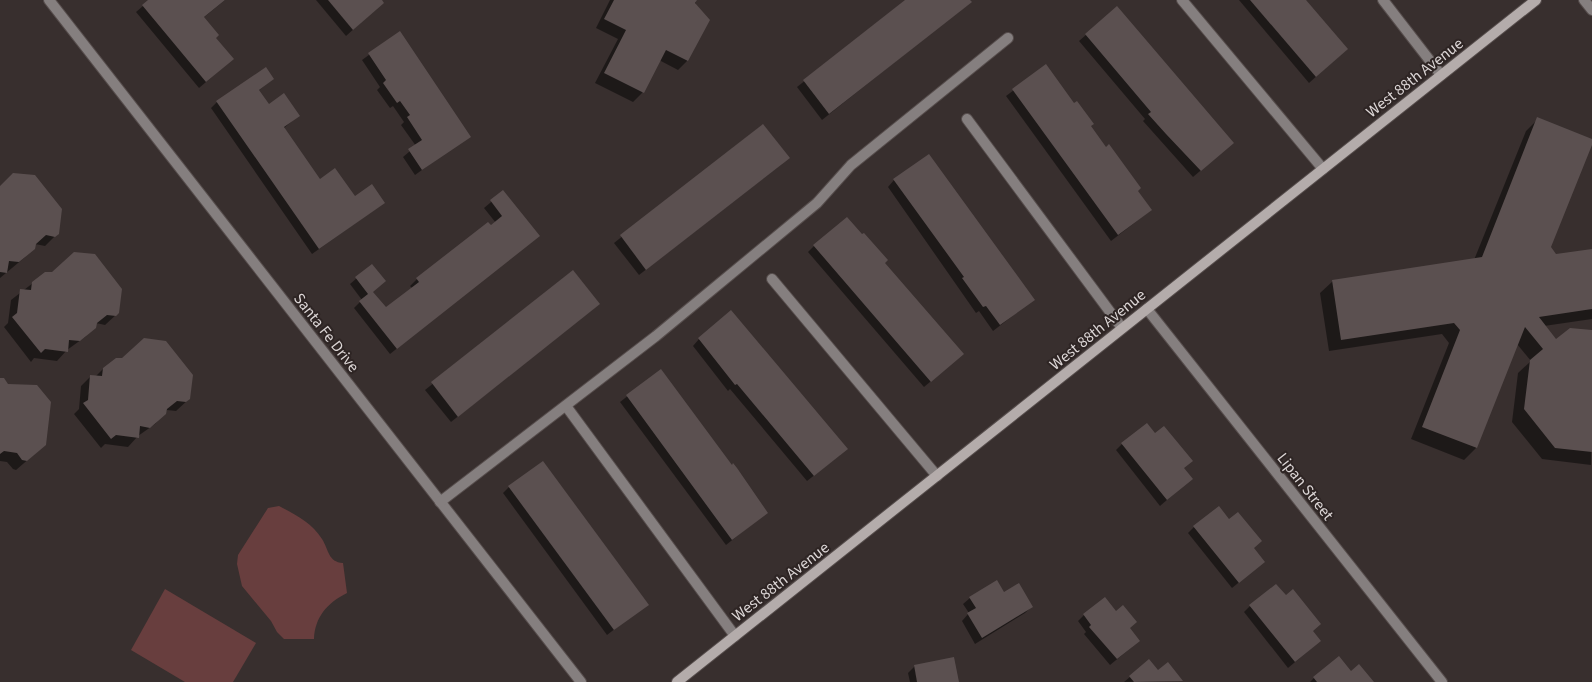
<svg xmlns="http://www.w3.org/2000/svg" width="1592" height="682" font-family="'Source Sans 3',sans-serif">
	<style>
		.green { fill: #683e3e }
		.shadow { fill: #0007 }
		.building { fill: #5b5050 }
		.lines { fill: none; stroke-linecap: round; stroke-linejoin: round }
		.service-casing { stroke: #564d4c; stroke-width: 12 }
		.minor-casing { stroke: #564d4c; stroke-width: 12 }
		.secondary-casing { stroke: #564d4c; stroke-width: 12 }
		.service { stroke: #857f7f; stroke-width: 10 }
		.minor { stroke: #857f7f; stroke-width: 10 }
		.secondary { stroke: #b4acab; stroke-width: 10 }
		.labels { text-anchor: middle; stroke-width: 4; stroke-linejoin: round; paint-order: stroke }
		.street-label { font-size: 16px; fill: #dcd6d6; stroke: #2e2524 }
	</style>
	<rect width="100%" height="100%" fill="#382f2e"/>
	<g class="green">
		<path d="M279,506C296,515 312,523 322,539C329,550 328,562 343,563L347,593C327,603 315,617 314,639H284L277,632L271,621L242,586L237,564L238,555L268,508Z"/>
		<polygon points="165,589 256,643 233,682 185,682 131,650"/>
	</g>
	<g class="shadow">
		<polygon points="150,0 225,0 203,18 215,38 226,65 199,88 136,12"/>
		<polygon points="316,0 380,0 376,9 346,36"/>
		<polygon points="610,0 696,0 687,61 678,70 659,60 642,93 633,102 595,83 618,39 596,28"/>
		<polygon points="907,0 968,0 970,2 822,120 797,87"/>
		<polygon points="1239,0 1304,0 1347,49 1309,83"/>
		<polygon points="1117,8 1226,149 1193,177 1143,121 1145,119 1079,41"/>
		<polygon points="399,33 469,136 415,175 403,157 416,146 401,125 404,122 393,106 390,108 377,90 380,87 362,60"/>
		<polygon points="1046,66 1151,210 1111,241 1006,96"/>
		<polygon points="273,79 258,91 268,106 298,116 284,128 320,181 354,198 384,203 312,254 211,108 217,102"/>
		<polygon points="1538,119 1592,140 1550,248 1556,255 1592,250 1592,319 1544,326 1556,341 1592,332 1591,465 1542,459 1512,422 1518,373 1531,361 1517,344 1476,448 1464,460 1411,439 1449,343 1442,334 1329,351 1320,293 1333,281 1474,260 1526,131"/>
		<polygon points="762,125 782,164 639,275 614,243"/>
		<polygon points="894,180 1033,300 993,331 979,311 976,313 888,187"/>
		<polygon points="0,187 57,234 45,246 35,244 24,258 0,278"/>
		<polygon points="503,192 538,236 390,354 354,308 362,300 350,284 372,265 385,281 372,292 386,309 412,288 410,286 417,279 488,224 491,227 496,223 484,208"/>
		<polygon points="814,246 884,263 956,360 924,387 808,252"/>
		<polygon points="573,272 599,304 451,422 425,390"/>
		<polygon points="33,283 118,313 105,325 96,323 85,337 67,350 57,361 34,358 31,362 4,327 8,323 11,300"/>
		<polygon points="699,339 840,455 807,481 730,389 728,391 693,346"/>
		<polygon points="103,369 189,399 176,411 167,410 155,424 138,436 128,447 105,444 101,448 74,414 79,409 81,386 91,376 95,377"/>
		<polygon points="661,370 766,513 726,545 620,402"/>
		<polygon points="0,379 45,445 16,470 13,469 7,462 0,461"/>
		<polygon points="1122,444 1183,469 1191,479 1160,506 1116,450"/>
		<polygon points="509,487 647,604 607,635 503,493"/>
		<polygon points="1194,527 1253,549 1264,562 1232,588 1188,533"/>
		<polygon points="1003,593 1031,607 1025,613 975,644 962,621 969,613 963,604 970,598"/>
		<polygon points="1250,606 1311,631 1320,641 1288,668 1244,612"/>
		<polygon points="1084,615 1129,628 1132,647 1110,665 1084,634 1086,632 1078,621"/>
		<polygon points="1149,661 1158,672 1182,681 1124,682"/>
		<polygon points="915,666 958,682 910,682 908,673"/>
		<polygon points="1351,673 1372,682 1310,682 1314,678"/>
	</g>
	<g class="building">
		<polygon points="148,0 225,0 204,17 219,35 216,38 234,59 206,82 142,5"/>
		<polygon points="328,0 382,0 384,3 353,30"/>
		<polygon points="614,0 697,0 695,3 710,20 688,61 666,50 644,93 604,73 626,30 604,19"/>
		<polygon points="905,0 970,0 972,2 829,114 803,80"/>
		<polygon points="1250,0 1306,0 1348,49 1316,77"/>
		<polygon points="1117,6 1234,143 1201,171 1166,134 1148,114 1151,112 1085,34"/>
		<polygon points="400,31 471,137 422,170 408,149 422,140 407,117 410,115 400,101 397,103 383,83 386,80 368,53"/>
		<polygon points="1046,64 1074,103 1077,101 1094,124 1091,126 1106,147 1109,144 1141,188 1138,191 1152,210 1118,235 1012,89"/>
		<polygon points="266,67 274,79 259,90 269,104 284,93 300,116 284,127 320,179 335,168 355,196 372,184 385,203 319,249 216,101"/>
		<polygon points="1537,117 1592,139 1592,145 1551,247 1556,254 1592,249 1592,309 1539,317 1556,339 1570,328 1592,330 1592,452 1555,448 1524,409 1530,360 1543,349 1525,327 1477,448 1422,427 1460,330 1454,323 1341,340 1332,280 1482,257"/>
		<polygon points="763,124 790,158 646,270 620,235"/>
		<polygon points="929,154 1035,300 1000,325 986,306 983,307 962,278 964,277 893,179"/>
		<polygon points="13,173 35,175 62,209 59,234 55,237 46,235 36,244 35,249 19,262 9,261 7,273 0,272 0,186"/>
		<polygon points="503,190 540,236 397,349 359,301 368,294 355,277 372,264 386,281 373,292 386,307 419,282 416,278 488,222 491,225 502,216 490,200"/>
		<polygon points="847,217 862,234 864,233 888,260 885,263 964,354 931,382 813,245"/>
		<polygon points="74,252 95,254 122,289 119,313 116,316 107,315 97,323 96,328 80,341 69,340 68,352 45,349 41,353 12,317 17,313 20,289 31,290 32,282 45,272 52,272"/>
		<polygon points="573,270 600,304 458,417 431,382"/>
		<polygon points="731,310 848,449 814,476 737,384 735,385 698,338"/>
		<polygon points="144,338 166,341 193,375 190,399 186,402 177,401 167,409 166,414 150,428 140,426 139,438 116,435 111,439 83,403 88,400 90,375 102,376 103,368 116,358 122,358"/>
		<polygon points="661,369 732,465 733,463 737,468 768,513 732,540 626,395"/>
		<polygon points="0,378 4,378 8,384 37,385 51,402 46,445 27,461 22,460 17,453 4,451 0,454"/>
		<polygon points="1147,423 1155,433 1164,426 1193,461 1184,468 1193,479 1167,500 1121,443"/>
		<polygon points="543,461 649,605 614,630 508,486"/>
		<polygon points="1219,506 1229,519 1238,512 1262,541 1254,548 1265,562 1239,583 1193,526"/>
		<polygon points="997,580 1004,592 1019,583 1033,607 982,638 967,613 976,608 969,597"/>
		<polygon points="1276,584 1286,595 1293,589 1321,624 1313,631 1321,641 1295,662 1249,605"/>
		<polygon points="1105,597 1116,611 1123,605 1137,622 1130,628 1140,641 1117,659 1089,627 1091,625 1083,614"/>
		<polygon points="1339,656 1351,671 1359,664 1374,682 1317,682 1313,677"/>
		<polygon points="954,657 959,682 917,682 914,665"/>
		<polygon points="1149,659 1158,670 1168,662 1183,681 1134,682 1129,676"/>
	</g>
	<g class="lines">
		<g class="service-casing">
			<polyline id="service" points="1584,0 1592,10"/>
		</g>
		<g class="minor-casing">
			<g id="minor">
				<polyline points="49,0 581,682"/>
				<polyline points="1182,0 1323,169"/>
				<polyline points="1383,0 1441,75"/>
				<polyline points="967,119 1122,328"/>
				<polyline points="772,279 937,476"/>
				<polyline points="1147,309 1442,682"/>
				<polyline points="566,406 735,636"/>
				<polyline points="440,502 656,336 817,203 851,165 1008,38"/>
			</g>
		</g>
		<g class="secondary-casing">
			<polyline id="secondary" points="677,682 1536,0"/>
		</g>
		<use href="#service" class="service"/>
		<use href="#minor" class="minor"/>
		<use href="#secondary" class="secondary"/>
	</g>
	<g class="labels">
		<g class="street-label">
			<text transform="translate(1414 77) rotate(-38)" y="6">West 88th Avenue</text>
			<text transform="translate(1097 329) rotate(-39)" y="6">West 88th Avenue</text>
			<text transform="translate(327 332) rotate(52)" y="6">Santa Fe Drive</text>
			<text transform="translate(1306 486) rotate(52)" y="6">Lipan Street</text>
			<text transform="translate(780 581) rotate(-38)" y="6">West 88th Avenue</text>
		</g>
	</g>
</svg>
